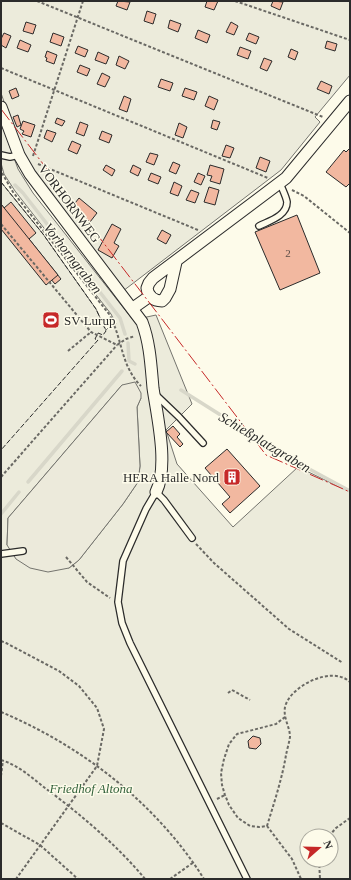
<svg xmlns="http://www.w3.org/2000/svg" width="351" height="880" font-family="'Times New Roman',serif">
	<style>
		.green { fill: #ecebdb; stroke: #74746e; fill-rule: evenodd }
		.parking { fill: #eceadb; stroke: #74746e }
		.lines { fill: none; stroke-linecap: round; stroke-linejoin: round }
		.stream { stroke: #d8d7c9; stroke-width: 3.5 }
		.building { fill: #f2b8a0; stroke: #2b2b2b }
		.lane-casing { stroke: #2b2b2b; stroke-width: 8 }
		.street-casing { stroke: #2b2b2b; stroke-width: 13 }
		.path { stroke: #6a6964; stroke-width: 2; stroke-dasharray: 3 2; stroke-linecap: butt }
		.lane { stroke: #fdfbea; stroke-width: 5.5 }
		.street { stroke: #fdfbea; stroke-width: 11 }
		.fence { stroke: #2b2b2b; stroke-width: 1; stroke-dasharray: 5 2; stroke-linecap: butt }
		.power { stroke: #c62828; stroke-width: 1; stroke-dasharray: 14 3 2 3; stroke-linecap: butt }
		.labels { text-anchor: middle; stroke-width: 3; stroke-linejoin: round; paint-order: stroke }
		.number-label { font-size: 11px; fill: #5d4e48 }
		.street-label { font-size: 13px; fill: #2b2b2b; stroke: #fdfbea }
		.poi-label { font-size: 13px; fill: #2b2b2b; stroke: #fdfbea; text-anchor: start }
		.park-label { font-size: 13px; font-style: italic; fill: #34623c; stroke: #fdfbea }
		.water-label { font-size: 14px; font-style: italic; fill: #2b2b2b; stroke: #fdfbea }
	</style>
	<rect width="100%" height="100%" fill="#fdfbea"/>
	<g class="green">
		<polygon points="1,1 350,1 350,75 315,117 320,122 281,170 123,291 25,163 1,93"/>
		<path d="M1,122L18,169L33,193L133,320L156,315L192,404L166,430L177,464L233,527L298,467L350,492V879H1V182L43,234L96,309L106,330L111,325L116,324L111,314L15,191L4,174L1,163ZM122,385L141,398L137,407L140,466L138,482L123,504L79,560L69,568L7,545L8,518ZM307,836H331V860H307Z"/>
	</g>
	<polygon class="parking" points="135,382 141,393 141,398 137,407 140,466 138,482 123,504 79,560 69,568 48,572 30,568 16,559 7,545 8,518 122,385"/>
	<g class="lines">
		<g class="stream">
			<polyline points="15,185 23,193 120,318 125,334"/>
			<polyline points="128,343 129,361 135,364"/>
			<polyline points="181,390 287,457 350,491"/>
			<polyline points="28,482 122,371"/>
			<polyline points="1,514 19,492"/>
		</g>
	</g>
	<g class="building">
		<polygon points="118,1 130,2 127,10 116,6"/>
		<polygon points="207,1 218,1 214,10 205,7"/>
		<polygon points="273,1 283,2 280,10 271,6"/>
		<polygon points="147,11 156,14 153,24 144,21"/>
		<polygon points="170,20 181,24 178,32 168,28"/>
		<polygon points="26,22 36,25 33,34 23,31"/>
		<polygon points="231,22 238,26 234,35 226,32"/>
		<polygon points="198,30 210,35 207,43 195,38"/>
		<polygon points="4,33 11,36 6,48 1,45 1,39"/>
		<polygon points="53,33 64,37 61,46 50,42"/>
		<polygon points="249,33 259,37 256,44 246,40"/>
		<polygon points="20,40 31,45 28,52 17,48"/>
		<polygon points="327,41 337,44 335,51 325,48"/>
		<polygon points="78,46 88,50 85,57 75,53"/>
		<polygon points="240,47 251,51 248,59 237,55"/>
		<polygon points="291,49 298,52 295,60 288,57"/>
		<polygon points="47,51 57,55 54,64 46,61 47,58 45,57"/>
		<polygon points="98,52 109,57 106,64 95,60"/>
		<polygon points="119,56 129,61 125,69 116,65"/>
		<polygon points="264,58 272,61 267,71 260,68"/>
		<polygon points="80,65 90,69 87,76 77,72"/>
		<polygon points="102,73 110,77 105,87 97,84"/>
		<polygon points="161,79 173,83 170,91 158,87"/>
		<polygon points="321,81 332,86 329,94 317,89"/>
		<polygon points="16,88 19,96 12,99 9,91"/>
		<polygon points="185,88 197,92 194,100 182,96"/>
		<polygon points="124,96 131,99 127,112 119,109"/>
		<polygon points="209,96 218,100 214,110 205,106"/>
		<polygon points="18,115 21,125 17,127 13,117"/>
		<polygon points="57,118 65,121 62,126 55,123"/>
		<polygon points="213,120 220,122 217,130 211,128"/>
		<polygon points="23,121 35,125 31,137 22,134 24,131 20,129"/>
		<polygon points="80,122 88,125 84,136 76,133"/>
		<polygon points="179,123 187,127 183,138 175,135"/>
		<polygon points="47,130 56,133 52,142 44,138"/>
		<polygon points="102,131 112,135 109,143 99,139"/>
		<polygon points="72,141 81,145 77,154 68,150"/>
		<polygon points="226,145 234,148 230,158 222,156"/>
		<polygon points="350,148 350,183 346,187 326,172 344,150 346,152"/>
		<polygon points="150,153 158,155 154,165 146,162"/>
		<polygon points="260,157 270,161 266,172 256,168"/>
		<polygon points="173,162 180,165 176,174 169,171"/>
		<polygon points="106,165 115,170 112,176 103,170"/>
		<polygon points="133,165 141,169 138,176 130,172"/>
		<polygon points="210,165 224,169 220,184 210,181 212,176 207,175"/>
		<polygon points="151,173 161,177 158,184 148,180"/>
		<polygon points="198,173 205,176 201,185 194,182"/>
		<polygon points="174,182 182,186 178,196 170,193"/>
		<polygon points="209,187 219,190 215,205 204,202"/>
		<polygon points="191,190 199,193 195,203 186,200"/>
		<polygon points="79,198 97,213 90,222 72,207"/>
		<polygon points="11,202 36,233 29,239 61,279 55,284 1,220 1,204 4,208"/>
		<polygon points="1,204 58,275 46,285 1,229"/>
		<polygon points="297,215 320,273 280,290 255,232"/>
		<polygon points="112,224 121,229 114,243 119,246 112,258 98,250"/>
		<polygon points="162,230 171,235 166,244 157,239"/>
		<polygon points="173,426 180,434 177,437 183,444 180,447 166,432"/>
		<polygon points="227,449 260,486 230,513 222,504 230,497 205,468"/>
		<polygon points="253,736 260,738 261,744 256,749 249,748 248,741"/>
	</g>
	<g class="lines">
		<g class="lane-casing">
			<g id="lane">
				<polyline points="1,155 10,157 19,155"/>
				<path d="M259,226C269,221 287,216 287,202C286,196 282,189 280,183"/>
				<polyline points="156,395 179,417 203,443"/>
				<polyline points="192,538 164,500 156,492 146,509 123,561 118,602 122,623 130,643 247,879"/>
				<polyline points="1,554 23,551"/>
			</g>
		</g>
		<g class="street-casing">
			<g id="street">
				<path d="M1,107L19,155L30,174L142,322C150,343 151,366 153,388C157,416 169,466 156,492"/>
				<path d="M176,262L170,289L165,298L162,301C153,301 148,296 147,288L149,283L153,278L286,178L350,101"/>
				<polyline points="133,308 150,296"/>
			</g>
		</g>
		<g class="path">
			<polyline points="37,1 323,117"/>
			<polyline points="235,1 350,40"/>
			<polyline points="1,68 268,178"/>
			<polyline points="33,156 83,1"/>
			<polyline points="38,164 198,230"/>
			<path d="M1,168L2,173L13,192L109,314C123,339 120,365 141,386"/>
			<polyline points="292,190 304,196 350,233"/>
			<polyline points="1,224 91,332 117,345 126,339 135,336"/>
			<polyline points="68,351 91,332"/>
			<polyline points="1,477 117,345"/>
			<polyline points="196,544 214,563 289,629 343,663"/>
			<polyline points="66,557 87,582 110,598"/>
			<polyline points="1,641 6,643 59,671 79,686 97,708 104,729 97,766 16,879"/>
			<polyline points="228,693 232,690 250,700"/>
			<path d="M1,712C82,746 157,804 204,879"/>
			<polyline points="285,717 276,724 237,734 229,744 224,759 221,773 222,785 225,795 229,805 238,818 250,826 259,827 267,826 292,859 301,879"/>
			<path d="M1,760C18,765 31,777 45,788C79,813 118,846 145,879"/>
			<polyline points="1,776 3,760"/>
			<polyline points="217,799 225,795"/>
			<polyline points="1,823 40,845 78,879"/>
			<path d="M267,826C274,803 282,779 286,755C287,750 289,743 290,737C290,727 283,718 285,707C290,686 332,665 350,682"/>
			<polyline points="329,836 336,828 350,818"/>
			<polyline points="319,860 320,879"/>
			<polyline points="170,879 194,862"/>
		</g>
		<use href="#lane" class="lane"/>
		<use href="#street" class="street"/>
		<polyline class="fence" points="1,182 43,234 96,309 106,331 103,335 98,333 95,339 98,340 1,450"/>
		<polyline class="power" points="1,109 266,455 350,492"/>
	</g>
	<defs>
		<g id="stadium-square" transform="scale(0.9)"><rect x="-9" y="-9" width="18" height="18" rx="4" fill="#c62828" stroke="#fdfbea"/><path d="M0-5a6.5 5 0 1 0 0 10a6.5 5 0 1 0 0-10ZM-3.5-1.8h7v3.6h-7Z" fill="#fff"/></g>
		<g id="building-square" transform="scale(0.9)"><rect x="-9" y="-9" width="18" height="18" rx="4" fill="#c62828" stroke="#fdfbea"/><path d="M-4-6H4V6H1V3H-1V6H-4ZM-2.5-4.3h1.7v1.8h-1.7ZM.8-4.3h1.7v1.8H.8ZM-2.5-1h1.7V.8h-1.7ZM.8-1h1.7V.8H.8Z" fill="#fff"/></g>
	</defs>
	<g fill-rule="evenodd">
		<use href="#stadium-square" x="51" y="320"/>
		<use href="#building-square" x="232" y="477"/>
	</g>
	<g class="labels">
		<g class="number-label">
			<text x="288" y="257">2</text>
		</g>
		<g class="street-label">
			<text transform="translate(70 203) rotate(53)" y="5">VORHORNWEG</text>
		</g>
		<g class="poi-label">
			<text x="64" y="325">SV Lurup</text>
			<text x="219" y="482" text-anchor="end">HERA Halle Nord</text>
		</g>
		<g class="park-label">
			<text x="91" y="793">Friedhof Altona</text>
		</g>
		<g class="water-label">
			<text transform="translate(73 258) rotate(52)" y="5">Vorhorngraben</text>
			<text transform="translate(265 442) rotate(31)" y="5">Schießplatzgraben</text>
		</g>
	</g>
	<rect width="351" height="880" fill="none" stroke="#2b2b2b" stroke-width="4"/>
	<g transform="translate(319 848) rotate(70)"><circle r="19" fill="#fdfbea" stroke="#a9a89e"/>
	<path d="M0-3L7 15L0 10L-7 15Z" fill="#c62828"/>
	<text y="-6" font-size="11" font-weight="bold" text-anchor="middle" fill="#2b2b2b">N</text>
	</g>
</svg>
